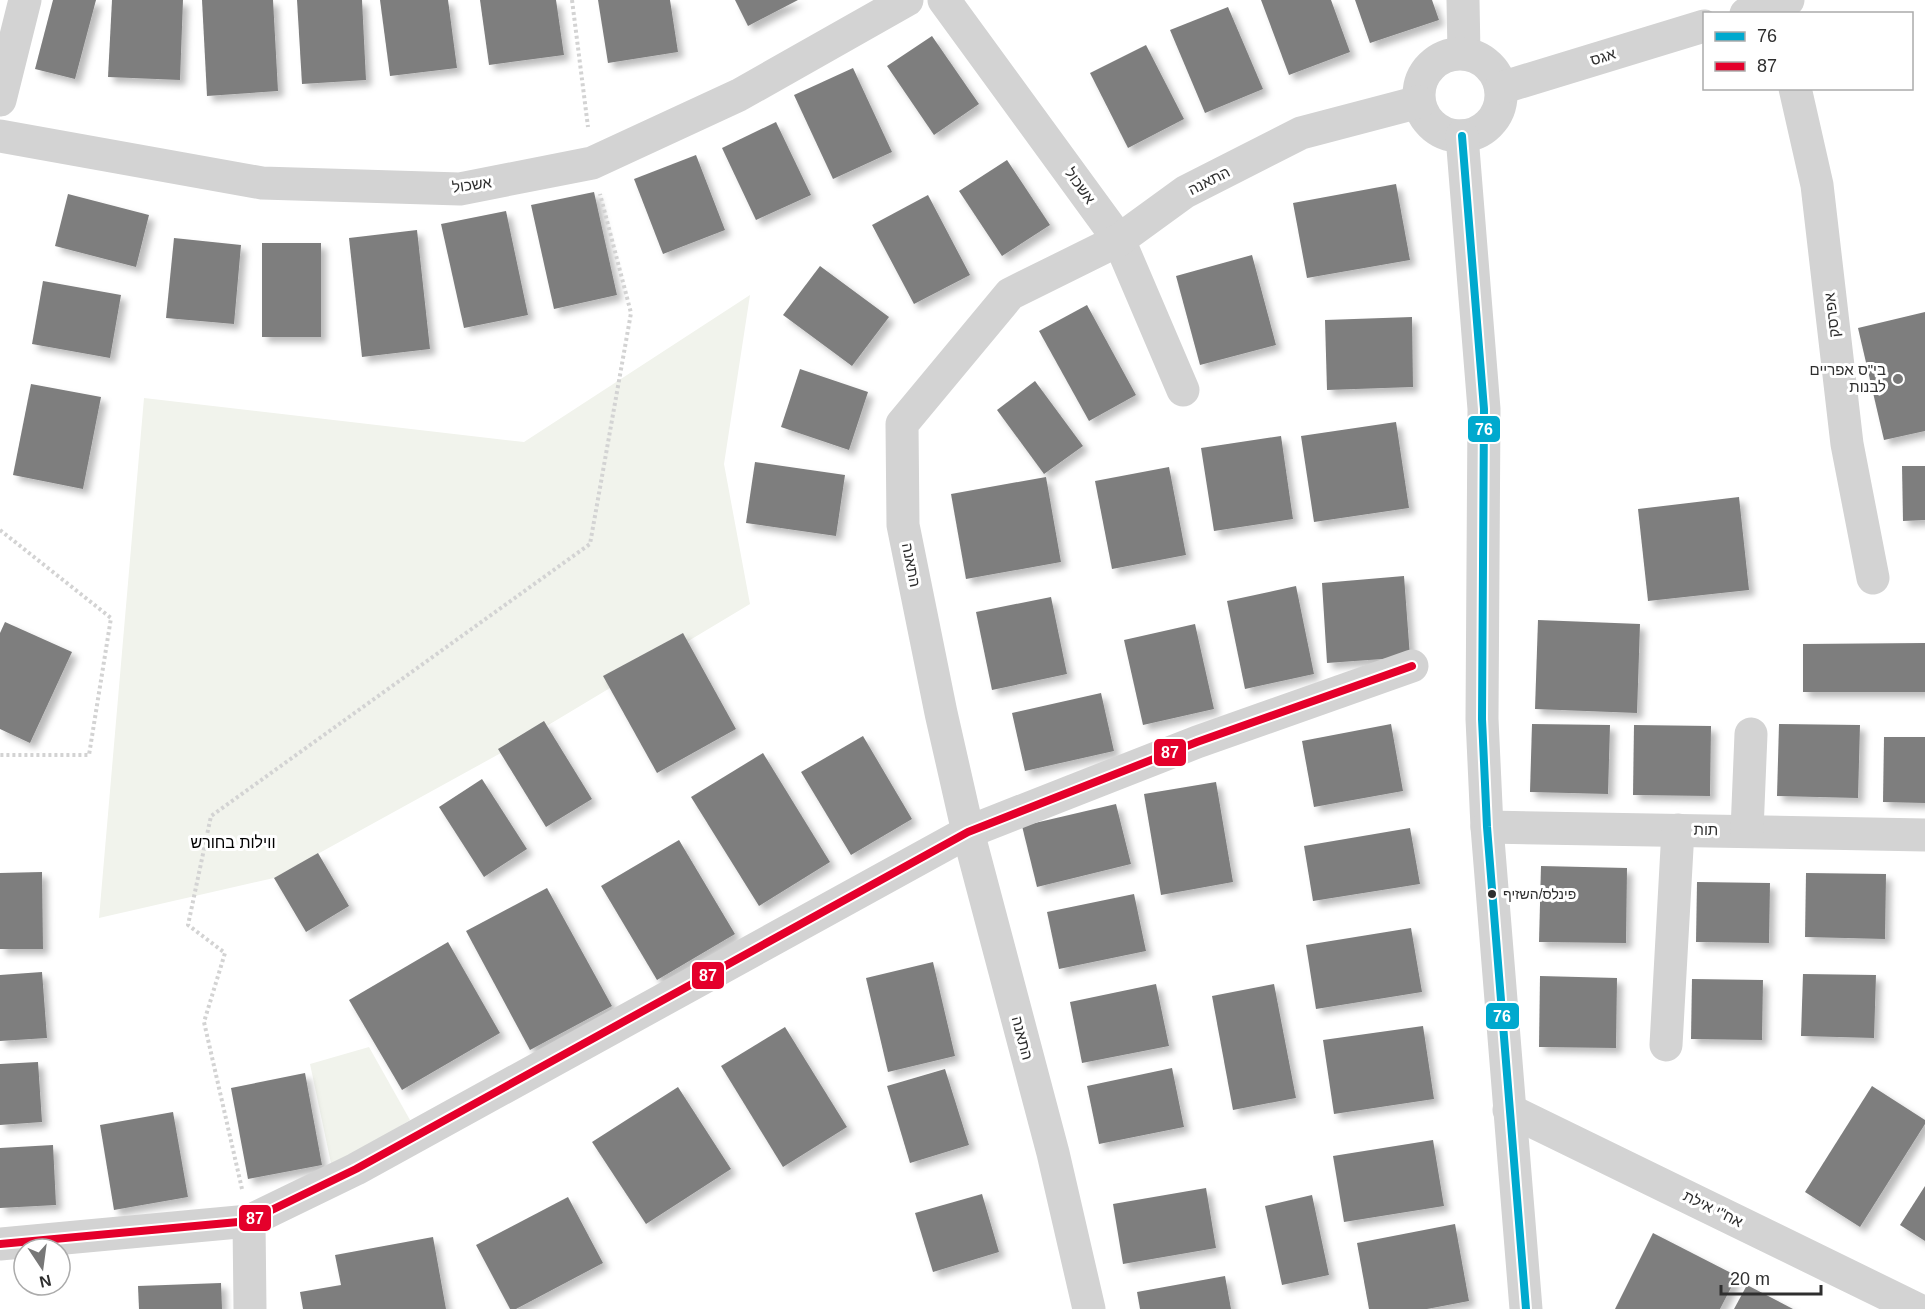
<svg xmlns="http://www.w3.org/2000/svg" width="1925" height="1309" font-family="Arial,'Noto Sans Hebrew',sans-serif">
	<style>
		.green { fill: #f1f3ec }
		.building { fill: #7e7e7e; filter: url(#shadow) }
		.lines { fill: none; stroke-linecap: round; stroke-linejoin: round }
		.path { stroke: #d3d3d3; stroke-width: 4; stroke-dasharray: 3 3; stroke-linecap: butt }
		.minor { stroke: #d3d3d3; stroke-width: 33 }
		.bus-1-casing { stroke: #fff; stroke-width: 12 }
		.bus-2-casing { stroke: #fff; stroke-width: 12 }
		.bus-1 { stroke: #00a9ce; stroke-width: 8 }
		.bus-2 { stroke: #e4002b; stroke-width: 8 }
		.poi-dot { fill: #777; stroke: #fff; stroke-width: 2 }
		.bus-dot { fill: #2e2e2e; stroke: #fff; stroke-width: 2 }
		.labels { text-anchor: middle; stroke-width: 6; stroke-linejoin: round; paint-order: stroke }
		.bus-label { font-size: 14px; fill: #2e2e2e; stroke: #fff; text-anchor: start }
		.street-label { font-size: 15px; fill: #2e2e2e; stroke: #fff }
		.poi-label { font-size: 15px; fill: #2e2e2e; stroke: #fff; text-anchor: end }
		.neighbourhood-label { font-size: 16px; fill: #000; stroke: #fff }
		.line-badge { stroke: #fff; stroke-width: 2 }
		.badge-label { font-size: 16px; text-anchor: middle; font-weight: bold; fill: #fff }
	</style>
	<defs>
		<filter id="shadow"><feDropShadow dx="5.5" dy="5.5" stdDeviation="3" flood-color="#0004"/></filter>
	</defs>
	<rect width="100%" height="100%" fill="#fff"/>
	<g class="green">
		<polygon points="750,295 724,464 750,604 510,748 274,878 99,918 144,398 524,442"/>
		<polygon points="369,1047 410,1120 332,1168 310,1064"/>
	</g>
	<g class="building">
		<polygon points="53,0 96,0 75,79 35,69"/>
		<polygon points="112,0 183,0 180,80 108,77"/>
		<polygon points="202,0 273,0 278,91 207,96"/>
		<polygon points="297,0 362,0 366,80 302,84"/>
		<polygon points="380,0 448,0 457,68 390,76"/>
		<polygon points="480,0 556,0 564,55 489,65"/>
		<polygon points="598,0 670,0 678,52 608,63"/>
		<polygon points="735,0 798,0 748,26"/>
		<polygon points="1261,0 1331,0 1350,52 1289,75"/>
		<polygon points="1355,0 1432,0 1439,20 1370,43"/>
		<polygon points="1228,7 1263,89 1205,113 1170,30"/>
		<polygon points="932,36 979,104 934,135 887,66"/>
		<polygon points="1146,45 1184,119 1128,148 1090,73"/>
		<polygon points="853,68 892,152 833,179 794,95"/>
		<polygon points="776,122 811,195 756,220 722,148"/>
		<polygon points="696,155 725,230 663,254 634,179"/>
		<polygon points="1007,160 1050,225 1002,256 959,191"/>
		<polygon points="1396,184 1410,260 1307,278 1293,203"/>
		<polygon points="594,192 617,295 554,309 531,205"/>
		<polygon points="68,194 149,215 136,267 55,246"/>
		<polygon points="928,195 970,275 914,304 872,225"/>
		<polygon points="506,211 528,315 464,328 441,224"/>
		<polygon points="417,230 430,349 362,357 349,238"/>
		<polygon points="174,238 241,245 234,324 166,318"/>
		<rect x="262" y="243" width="59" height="94"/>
		<polygon points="1252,255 1276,345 1200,365 1176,276"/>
		<polygon points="820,266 889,317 852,366 783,315"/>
		<polygon points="43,281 121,295 110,358 32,344"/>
		<polygon points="1087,305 1136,395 1089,421 1039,331"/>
		<polygon points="1925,312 1925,431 1884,440 1858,328"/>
		<polygon points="1412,317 1413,387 1327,390 1325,320"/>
		<polygon points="800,369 868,392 849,450 781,427"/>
		<polygon points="1035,381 1083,446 1044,474 997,410"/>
		<polygon points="31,384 101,397 83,489 13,475"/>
		<polygon points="1396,422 1409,508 1314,522 1301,436"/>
		<polygon points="1281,436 1293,519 1214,531 1201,448"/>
		<polygon points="755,462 845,475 836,536 746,523"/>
		<polygon points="1902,466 1925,466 1925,520 1903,521"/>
		<polygon points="1169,467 1186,555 1112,569 1095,481"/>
		<polygon points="1046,477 1061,562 966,579 951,494"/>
		<polygon points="1739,497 1749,590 1648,601 1638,509"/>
		<polygon points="1404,576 1410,657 1327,663 1322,583"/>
		<polygon points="1296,586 1314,674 1245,689 1227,601"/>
		<polygon points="1051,597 1067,674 992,690 976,612"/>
		<polygon points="1538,620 1640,624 1637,713 1535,709"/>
		<polygon points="5,622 72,652 30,743 0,729 0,633"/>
		<polygon points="1195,624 1214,709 1143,725 1124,640"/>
		<polygon points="683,633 736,729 657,773 603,676"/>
		<polygon points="1925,643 1925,692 1803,692 1803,644"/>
		<polygon points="1101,693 1114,751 1025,771 1012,713"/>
		<polygon points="544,721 592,799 546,827 498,749"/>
		<polygon points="1391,724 1403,791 1314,807 1302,741"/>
		<polygon points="1532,724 1610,725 1608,794 1530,792"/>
		<polygon points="1779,724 1860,725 1858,798 1777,796"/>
		<polygon points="1634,725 1711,726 1710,796 1633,795"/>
		<polygon points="863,736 912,819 851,855 801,772"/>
		<polygon points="1884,737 1925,737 1925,803 1883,802"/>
		<polygon points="763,753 830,862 759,906 691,797"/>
		<polygon points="482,779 527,849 484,877 439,807"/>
		<polygon points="1216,782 1233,882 1161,895 1144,794"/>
		<polygon points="1116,804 1131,864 1037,887 1022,826"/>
		<polygon points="1410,828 1420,884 1313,901 1304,846"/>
		<polygon points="679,840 735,934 657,980 601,886"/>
		<polygon points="318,853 349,906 306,932 274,878"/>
		<polygon points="1541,866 1627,868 1626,943 1539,942"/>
		<polygon points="42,872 43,949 0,949 0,873"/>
		<polygon points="1806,873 1886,874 1885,939 1805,937"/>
		<polygon points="1697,882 1770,883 1769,943 1696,942"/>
		<polygon points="547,888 612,1006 530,1050 466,931"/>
		<polygon points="1134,894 1146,951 1059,969 1047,912"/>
		<polygon points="1411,928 1422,992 1316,1009 1306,945"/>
		<polygon points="448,942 500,1033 402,1090 349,1000"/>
		<polygon points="933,962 955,1056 888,1072 866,978"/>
		<polygon points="42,972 47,1038 0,1041 0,975"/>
		<polygon points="1803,974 1876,975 1874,1038 1801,1036"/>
		<polygon points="1540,976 1617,978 1616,1048 1539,1047"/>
		<polygon points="1692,979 1763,980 1762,1040 1691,1039"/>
		<polygon points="1156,984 1169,1046 1082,1063 1070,1002"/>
		<polygon points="1274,984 1296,1098 1233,1110 1212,996"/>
		<polygon points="1423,1026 1434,1099 1334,1114 1323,1040"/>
		<polygon points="785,1027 847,1127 783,1167 721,1066"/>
		<polygon points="38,1062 42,1122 0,1125 0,1064"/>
		<polygon points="1172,1068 1184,1127 1099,1144 1087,1086"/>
		<polygon points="945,1069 969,1145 910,1163 887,1086"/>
		<polygon points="305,1073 322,1165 248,1179 231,1088"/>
		<polygon points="1872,1086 1925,1120 1925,1124 1860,1227 1805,1192"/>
		<polygon points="678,1087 731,1169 646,1224 592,1142"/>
		<polygon points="173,1112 188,1197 114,1210 100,1125"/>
		<polygon points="1433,1140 1444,1206 1344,1222 1333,1156"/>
		<polygon points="53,1145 56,1205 0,1208 0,1148"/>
		<polygon points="1925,1186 1925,1241 1900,1225"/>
		<polygon points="1206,1188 1216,1248 1123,1264 1113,1204"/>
		<polygon points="982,1194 999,1252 933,1272 915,1213"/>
		<polygon points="1312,1195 1329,1275 1282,1285 1265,1206"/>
		<polygon points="568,1197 603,1263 516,1309 510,1309 476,1245"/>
		<polygon points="1455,1224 1469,1301 1427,1309 1369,1309 1357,1243"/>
		<polygon points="1653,1233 1737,1276 1720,1309 1615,1309"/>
		<polygon points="433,1237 446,1309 303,1309 300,1292 341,1285 335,1255"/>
		<polygon points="1225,1276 1231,1309 1140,1309 1137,1292"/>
		<polygon points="221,1283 222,1309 139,1309 138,1286"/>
		<polygon points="1747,1285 1793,1309 1734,1309"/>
	</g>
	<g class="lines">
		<g class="path">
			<polyline points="572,0 588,127"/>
			<polyline points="0,530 111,618 89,755 0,755"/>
			<polyline points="242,1189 204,1022 225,953 188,925 211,816 590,544 631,313 600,194"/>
		</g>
		<g class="minor">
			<polyline points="944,0 1119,240 1183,390"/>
			<polyline points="1463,0 1464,53"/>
			<polyline points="1746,14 1788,0"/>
			<circle cx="1460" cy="95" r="41"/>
			<polyline points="1501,88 1704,26"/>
			<polyline points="1795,88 1817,185 1847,444 1873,578"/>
			<polyline points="0,100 25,0"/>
			<polyline points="0,136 262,183 460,189 592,163 739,95 907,0"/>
			<polyline points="1462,136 1484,409 1482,719 1487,827 1526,1309"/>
			<polyline points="1487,827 1925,835"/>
			<polyline points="1747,831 1751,734"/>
			<polyline points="1666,1045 1678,830"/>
			<polyline points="1509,1110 1917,1309"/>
			<polyline points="249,1221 250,1309"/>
			<polyline points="0,1244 249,1221 356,1169 968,832 1197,742 1412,666"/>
			<polyline points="1089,1309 1053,1153 968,832 941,713 903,525 902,424 1010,294 1119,240 1185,192 1301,133 1419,102"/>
		</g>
		<g class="bus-1-casing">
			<polyline id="bus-1" points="1462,136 1484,409 1482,719 1487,827 1526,1309"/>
		</g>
		<g class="bus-2-casing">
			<polyline id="bus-2" points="0,1244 249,1221 356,1169 968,832 1197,742 1412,666"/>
		</g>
		<use href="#bus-1" class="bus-1"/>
		<use href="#bus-2" class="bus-2"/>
	</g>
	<circle class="poi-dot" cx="1898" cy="379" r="6"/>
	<circle class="bus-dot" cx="1492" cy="894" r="5"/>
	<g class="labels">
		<g class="bus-label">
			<text x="1503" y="899">פינלס/השזיף</text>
		</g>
		<g class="street-label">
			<text transform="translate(1603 57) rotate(-17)" y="5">אגס</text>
			<text transform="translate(1209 181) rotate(-27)" y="5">התאנה</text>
			<text transform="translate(472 185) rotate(-8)" y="5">אשכול</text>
			<text transform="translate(1080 186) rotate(54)" y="5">אשכול</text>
			<text transform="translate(1832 315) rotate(-97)" y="5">אפרסק</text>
			<text transform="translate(911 565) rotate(79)" y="5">התאנה</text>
			<text transform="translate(1706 830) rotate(1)" y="5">תות</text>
			<text transform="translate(1022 1038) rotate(75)" y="5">התאנה</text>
			<text transform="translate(1713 1209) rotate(26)" y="5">אח"י אילת</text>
		</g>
		<g class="poi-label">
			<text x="1886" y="375">בי"ס אפריים<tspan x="1886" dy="17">לבנות</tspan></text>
		</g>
		<g class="neighbourhood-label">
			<text x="233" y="848">ווילות בחורש</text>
		</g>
	</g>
	<g class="line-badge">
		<rect x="1467" y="415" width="34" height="28" rx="6" fill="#00a9ce"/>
		<rect x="1153" y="738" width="34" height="29" rx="6" fill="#e4002b"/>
		<rect x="691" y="961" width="34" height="29" rx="6" fill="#e4002b"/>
		<rect x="1485" y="1002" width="35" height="28" rx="6" fill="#00a9ce"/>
		<rect x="238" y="1204" width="34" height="28" rx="6" fill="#e4002b"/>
	</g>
	<g class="badge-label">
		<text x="1484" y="435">76</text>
		<text x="1170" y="758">87</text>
		<text x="708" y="981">87</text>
		<text x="1502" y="1022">76</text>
		<text x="255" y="1224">87</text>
	</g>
	<rect x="1703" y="12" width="210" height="78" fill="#ffffff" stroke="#ababab" stroke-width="1.5"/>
	<rect x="1715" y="32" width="30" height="9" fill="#00a9ce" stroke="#ababab" stroke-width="1.5"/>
	<text x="1757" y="42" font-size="18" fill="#2e2e2e">76</text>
	<rect x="1715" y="62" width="30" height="9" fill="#e4002b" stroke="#ababab" stroke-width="1.5"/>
	<text x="1757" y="72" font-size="18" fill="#2e2e2e">87</text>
	<g transform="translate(42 1267) rotate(167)"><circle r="28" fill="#ffffff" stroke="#ababab" stroke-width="1.5"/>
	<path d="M0-4.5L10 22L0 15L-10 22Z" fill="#777777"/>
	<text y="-9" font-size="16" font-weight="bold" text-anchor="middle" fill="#2e2e2e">N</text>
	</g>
	<path d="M1721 1285v9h100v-9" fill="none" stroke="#2e2e2e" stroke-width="3"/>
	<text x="1730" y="1285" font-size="18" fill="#2e2e2e" stroke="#ffffff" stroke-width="4.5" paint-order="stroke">20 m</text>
</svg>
